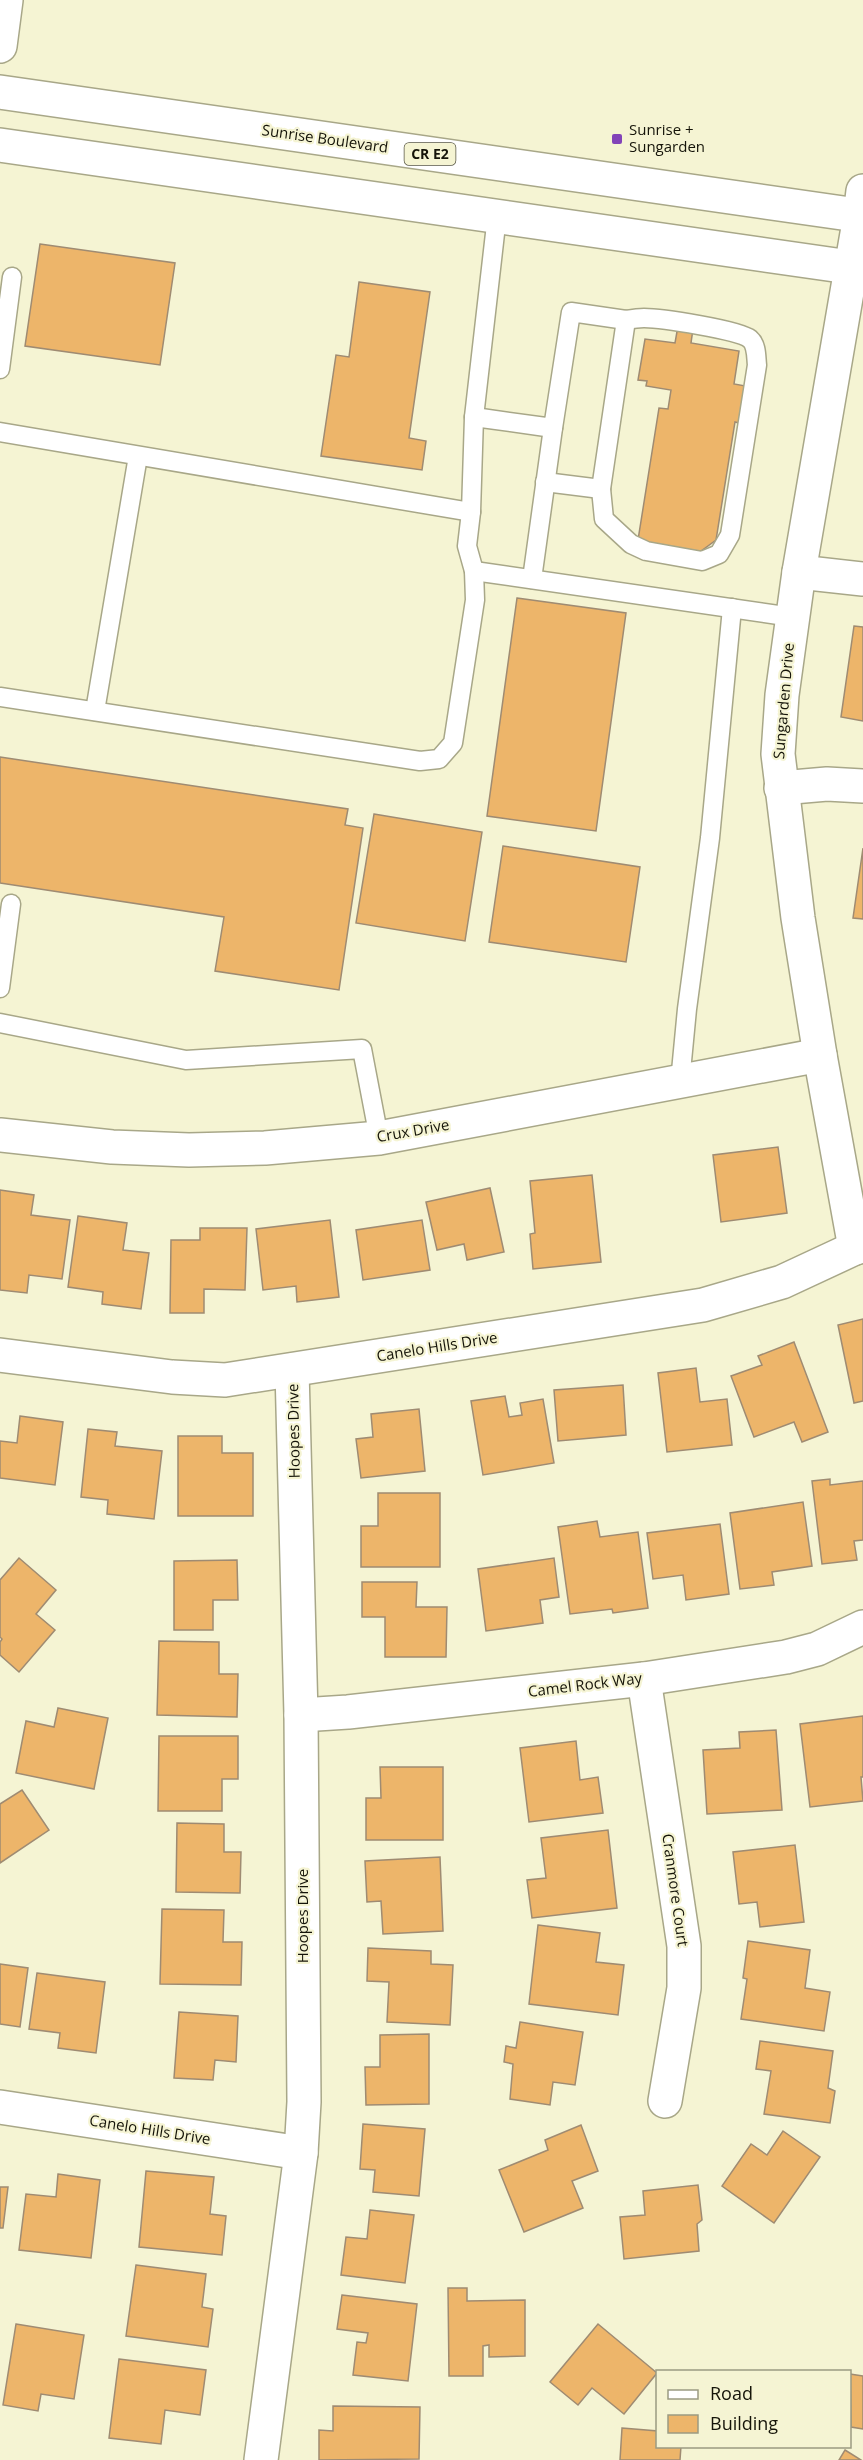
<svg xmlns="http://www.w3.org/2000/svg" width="863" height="2460" font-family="'Open Sans',sans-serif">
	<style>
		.building { fill: #edb56a; stroke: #9f8b72; stroke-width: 1.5 }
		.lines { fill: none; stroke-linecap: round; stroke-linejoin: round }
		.service-casing { stroke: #a8a788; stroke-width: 21 }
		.minor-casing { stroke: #a8a788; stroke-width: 36 }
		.tertiary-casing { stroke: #a8a788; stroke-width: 36 }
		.primary-casing { stroke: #a8a788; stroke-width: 36 }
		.service { stroke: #fff; stroke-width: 18 }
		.minor { stroke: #fff; stroke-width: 33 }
		.tertiary { stroke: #fff; stroke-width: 33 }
		.primary { stroke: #fff; stroke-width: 33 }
		.poi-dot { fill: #8243b8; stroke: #f5f4d3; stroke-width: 2 }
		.labels { text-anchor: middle; stroke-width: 4.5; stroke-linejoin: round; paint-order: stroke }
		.shield { fill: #f5f4d3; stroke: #585746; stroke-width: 1.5 }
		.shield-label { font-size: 14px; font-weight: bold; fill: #151409 }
		.poi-label { font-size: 15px; fill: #151409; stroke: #f5f4d3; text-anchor: start }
		.street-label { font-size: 15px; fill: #151409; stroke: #f5f4d3 }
	</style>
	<rect width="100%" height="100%" fill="#f5f4d3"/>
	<g class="building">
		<polygon points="40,244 175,263 160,365 25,346"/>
		<polygon points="359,282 430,292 409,438 426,441 422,470 321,456 336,355 349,357"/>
		<polygon points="678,326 693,329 691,343 739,351 734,384 751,387 746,419 739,418 739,423 735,422 716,540 697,554 644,546 638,540 659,408 668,409 671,390 646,386 647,381 638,380 645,339 675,343"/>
		<polygon points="517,598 626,613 596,831 487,816"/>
		<polygon points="854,626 863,627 863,721 841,717"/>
		<polygon points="0,757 348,809 345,825 363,828 339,990 215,971 224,917 0,883"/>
		<polygon points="374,814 482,832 465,941 356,923"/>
		<polygon points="503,846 640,867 626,962 489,942"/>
		<polygon points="863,848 863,919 853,918"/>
		<polygon points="778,1147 787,1213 721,1222 713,1155"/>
		<polygon points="592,1175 601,1262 533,1269 530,1234 535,1233 530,1181"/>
		<polygon points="490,1188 504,1252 467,1260 464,1244 437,1250 426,1202"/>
		<polygon points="0,1190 34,1195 31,1215 70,1220 62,1279 29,1275 27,1293 0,1290"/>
		<polygon points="78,1216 127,1223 123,1250 149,1253 141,1309 102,1304 103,1292 68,1287"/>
		<polygon points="330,1220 339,1297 297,1302 296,1286 263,1290 256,1229"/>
		<polygon points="422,1220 430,1270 363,1280 356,1230"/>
		<polygon points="200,1228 247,1228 245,1290 204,1289 204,1313 170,1313 171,1240 200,1240"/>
		<polygon points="863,1319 863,1401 854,1403 838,1325"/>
		<polygon points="794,1342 828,1432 802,1442 794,1422 754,1437 731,1376 762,1365 758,1356"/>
		<polygon points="696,1368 700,1402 727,1399 732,1445 667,1452 658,1373"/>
		<polygon points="623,1385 626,1435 558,1441 554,1390"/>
		<polygon points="505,1396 509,1417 522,1415 520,1403 543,1399 554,1463 483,1475 471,1401"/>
		<polygon points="419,1409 425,1471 361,1478 356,1439 373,1437 371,1414"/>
		<polygon points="20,1416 63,1422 55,1485 0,1478 0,1441 17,1443"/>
		<polygon points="88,1429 117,1432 115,1446 162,1451 154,1519 107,1514 108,1500 81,1497"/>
		<polygon points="178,1436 222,1436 222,1453 253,1453 253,1516 178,1516"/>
		<polygon points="830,1479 830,1485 863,1481 863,1540 854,1541 857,1560 822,1564 812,1481"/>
		<polygon points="378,1493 440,1493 440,1567 361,1567 361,1526 378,1526"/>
		<polygon points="803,1502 812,1566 772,1572 774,1585 740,1589 730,1513"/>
		<polygon points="597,1521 600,1537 638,1532 648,1608 613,1613 612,1609 570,1614 558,1527"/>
		<polygon points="720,1524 729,1594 686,1600 683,1575 653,1579 647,1533"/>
		<polygon points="19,1558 56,1590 36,1614 55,1630 19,1672 0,1655 0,1642 2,1639 0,1637 0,1580"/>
		<polygon points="554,1558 559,1597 540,1600 543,1623 486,1631 478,1569"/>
		<polygon points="237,1560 238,1600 213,1600 213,1630 174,1630 174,1561"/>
		<polygon points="362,1582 417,1582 416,1607 447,1607 446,1657 385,1657 385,1617 362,1617"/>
		<polygon points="159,1641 219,1642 219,1674 238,1674 237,1717 157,1715"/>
		<polygon points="58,1708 108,1718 94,1789 16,1773 26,1721 54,1727"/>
		<polygon points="863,1716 863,1777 861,1777 863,1801 810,1807 800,1724"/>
		<polygon points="776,1730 782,1810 707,1814 703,1750 740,1748 739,1732"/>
		<polygon points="159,1736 238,1736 238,1779 222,1779 222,1811 158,1811"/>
		<polygon points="576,1741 580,1780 598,1777 603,1813 529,1822 520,1748"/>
		<polygon points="380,1767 443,1767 443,1840 366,1840 366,1798 381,1798"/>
		<polygon points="22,1790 49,1830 0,1863 0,1804"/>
		<polygon points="177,1823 224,1824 224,1852 241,1852 240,1893 176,1892"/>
		<polygon points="608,1830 617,1908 532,1918 527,1880 546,1878 541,1838"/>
		<polygon points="795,1845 804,1922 760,1927 757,1902 739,1904 733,1852"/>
		<polygon points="440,1857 443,1931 383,1934 381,1901 367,1902 365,1861"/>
		<polygon points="162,1909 224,1910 223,1942 242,1942 241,1985 160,1984"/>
		<polygon points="538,1925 600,1933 596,1962 624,1965 618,2015 529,2004"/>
		<polygon points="748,1941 810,1950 805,1988 830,1992 824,2031 741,2019 747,1979 743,1978"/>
		<polygon points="368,1948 431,1951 431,1964 453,1965 450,2025 387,2022 389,1982 367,1981"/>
		<polygon points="0,1964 28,1968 20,2027 0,2024"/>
		<polygon points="37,1973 105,1982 96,2053 58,2048 60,2033 29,2029"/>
		<polygon points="179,2012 238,2016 236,2062 215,2060 213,2080 174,2078"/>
		<polygon points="520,2022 583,2032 575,2085 553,2082 550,2105 510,2099 513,2064 504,2062 506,2046 516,2048"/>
		<polygon points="429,2034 429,2104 366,2105 365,2067 380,2067 380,2035"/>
		<polygon points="760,2041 833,2051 828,2088 835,2091 830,2123 764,2114 771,2071 756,2069"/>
		<polygon points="363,2124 425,2129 419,2196 373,2192 375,2170 360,2169"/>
		<polygon points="581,2125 598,2171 572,2181 583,2208 524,2232 499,2170 548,2150 545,2140"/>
		<polygon points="783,2131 820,2157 774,2223 722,2186 751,2144 767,2155"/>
		<polygon points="146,2171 214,2177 210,2214 226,2216 222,2255 139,2247"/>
		<polygon points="58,2174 100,2180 91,2258 19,2250 26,2194 56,2197"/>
		<polygon points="698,2185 702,2220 697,2224 699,2251 624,2259 620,2217 645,2215 643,2191"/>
		<polygon points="0,2187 8,2187 3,2228 0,2228"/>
		<polygon points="370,2210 414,2215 405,2283 341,2275 346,2237 367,2239"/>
		<polygon points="136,2265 206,2274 202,2307 213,2309 208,2347 126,2336"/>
		<polygon points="448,2288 467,2288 467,2301 525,2300 525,2356 489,2357 489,2345 483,2346 483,2376 449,2376"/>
		<polygon points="342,2295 417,2304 408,2381 353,2375 357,2342 366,2343 368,2333 337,2329"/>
		<polygon points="16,2324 84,2335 74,2399 41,2394 38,2411 3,2405"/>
		<polygon points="598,2324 657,2373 624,2414 592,2388 578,2405 550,2382"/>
		<polygon points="119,2359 206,2370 200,2415 165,2410 161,2444 109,2438"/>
		<polygon points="850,2374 863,2376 863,2429 851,2427"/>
		<polygon points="333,2406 420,2407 419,2459 319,2460 319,2430 333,2431"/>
		<polygon points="622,2428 658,2431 658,2446 681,2446 680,2460 620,2460"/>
		<polygon points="845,2450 861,2460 839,2460"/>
	</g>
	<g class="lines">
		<g class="service-casing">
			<g id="service">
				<polyline points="0,369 12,277"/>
				<polyline points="474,417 553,428 571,312 626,320 601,489 545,482"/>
				<polyline points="0,432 471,512"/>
				<path d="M601,489L604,519L631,544L646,551L702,561L719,554L730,535L757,365C756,357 757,345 750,339C739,330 661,318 644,318C638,318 632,319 626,320"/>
				<polyline points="474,571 792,617"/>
				<polyline points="532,579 553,428"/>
				<polyline points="0,697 420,761 439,759 453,743 475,600 474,571 467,546 471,512 474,417 497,216"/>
				<polyline points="95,711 138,456"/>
				<polyline points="0,988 11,904"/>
				<polyline points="0,1023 186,1060 362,1049 379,1138"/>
				<polyline points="680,1082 687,1009 710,838 732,608"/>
			</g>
		</g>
		<g class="minor-casing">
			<g id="minor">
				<polyline points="0,46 6,0"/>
				<polyline points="860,216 863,191"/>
				<polyline points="799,572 863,579"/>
				<polyline points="781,788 827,784 863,786"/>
				<polyline points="0,1355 172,1377 225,1380 703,1305 782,1282 855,1248"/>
				<polyline points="644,1679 684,1946 684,1988 665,2101"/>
				<polyline points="301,1715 348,1712 644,1679 786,1657 817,1649 863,1627"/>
				<polyline points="0,2107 301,2153"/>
				<polyline points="261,2460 301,2153 304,2102 301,1715 292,1370"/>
			</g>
		</g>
		<g class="tertiary-casing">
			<g id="tertiary">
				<polyline points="860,216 799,572 782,695 778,754 798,918 820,1055 855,1248 863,1246"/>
				<polyline points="0,1135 112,1147 189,1150 265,1148 379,1138 820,1055"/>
			</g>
		</g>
		<g class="primary-casing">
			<g id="primary">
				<polyline points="0,92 863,216"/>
				<polyline points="0,145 863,269"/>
			</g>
		</g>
		<use href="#service" class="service"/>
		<use href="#minor" class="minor"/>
		<use href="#tertiary" class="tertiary"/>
		<use href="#primary" class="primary"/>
	</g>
	<rect class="poi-dot" x="611" y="133" width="12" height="12" rx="3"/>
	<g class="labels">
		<rect class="shield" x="404.5" y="143" width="51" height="22" rx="4.5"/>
		<g class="shield-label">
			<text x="430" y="159">CR E2</text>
		</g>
		<g class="poi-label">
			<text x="629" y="135">Sunrise +<tspan x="629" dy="17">Sungarden</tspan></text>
		</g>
		<g class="street-label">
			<text transform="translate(325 139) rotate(8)" y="5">Sunrise Boulevard</text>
			<text transform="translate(784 701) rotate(-85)" y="5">Sungarden Drive</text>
			<text transform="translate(413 1131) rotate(-10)" y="5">Crux Drive</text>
			<text transform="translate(437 1347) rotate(-9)" y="5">Canelo Hills Drive</text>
			<text transform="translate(294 1431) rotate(-91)" y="5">Hoopes Drive</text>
			<text transform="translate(585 1685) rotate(-7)" y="5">Camel Rock Way</text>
			<text transform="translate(675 1890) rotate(82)" y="5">Cranmore Court</text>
			<text transform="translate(303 1916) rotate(-90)" y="5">Hoopes Drive</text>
			<text transform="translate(150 2130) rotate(9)" y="5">Canelo Hills Drive</text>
		</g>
	</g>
	<rect x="656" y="2370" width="195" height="78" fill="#f5f4d3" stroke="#9b9a82" stroke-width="1.5"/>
	<rect x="668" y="2390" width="30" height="9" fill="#ffffff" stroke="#9b9a82" stroke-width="1.5"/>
	<text x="710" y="2400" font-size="18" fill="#151409">Road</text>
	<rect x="668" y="2415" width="30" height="18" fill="#edb56a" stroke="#9b9a82" stroke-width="1.5"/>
	<text x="710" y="2430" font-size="18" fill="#151409">Building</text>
</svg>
